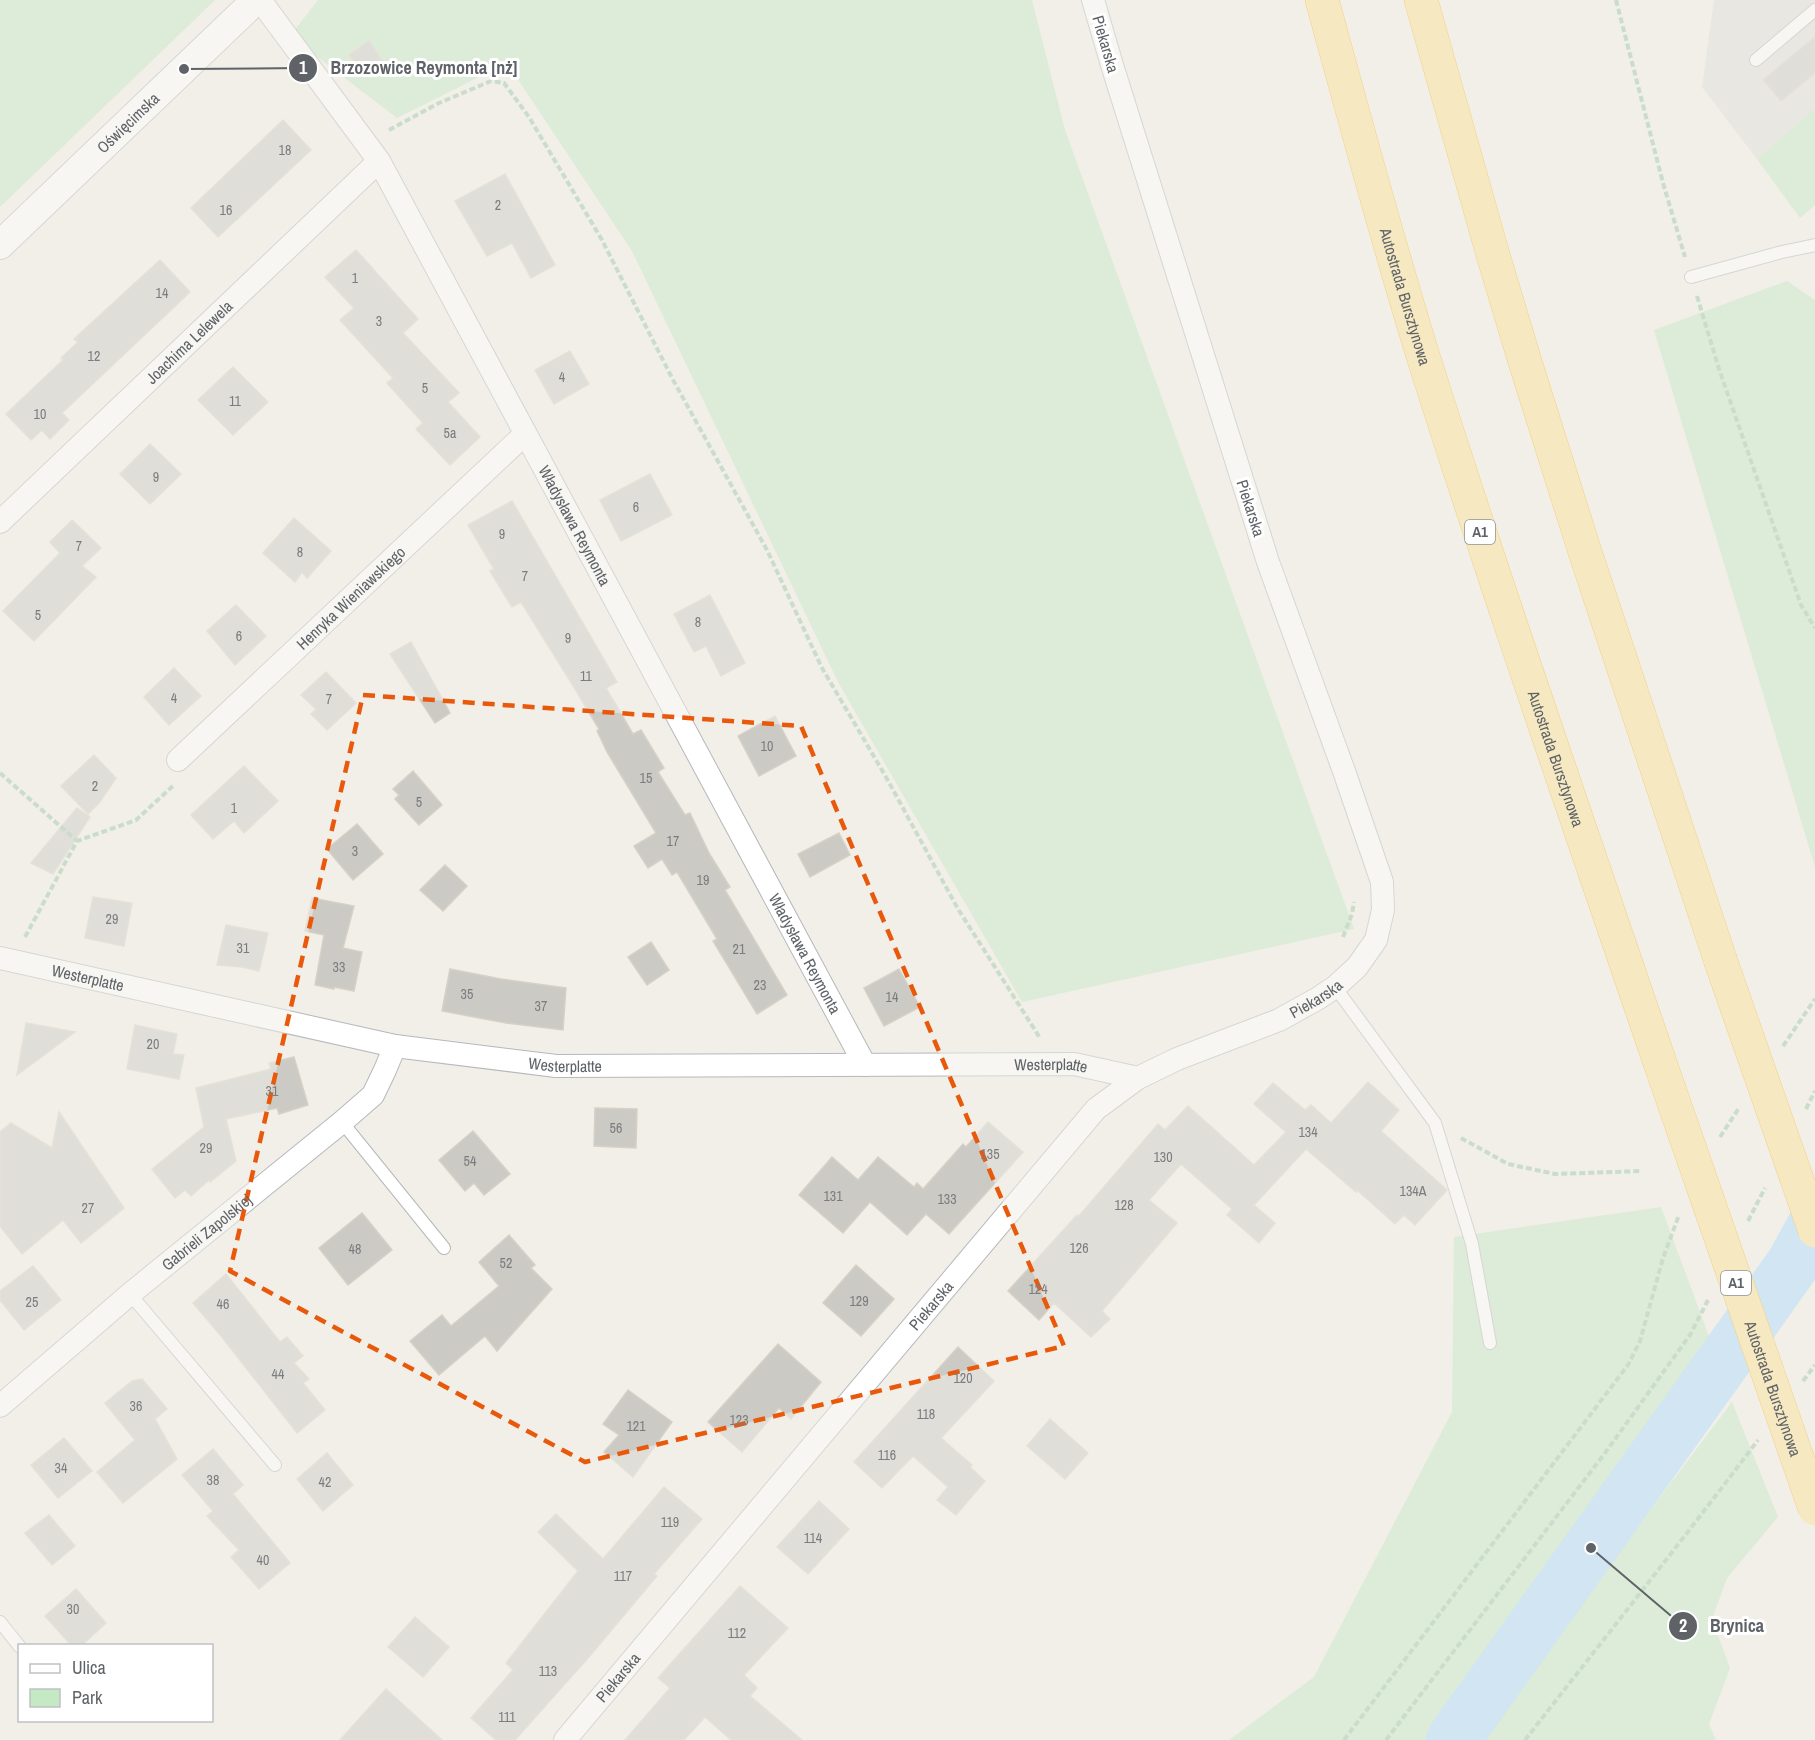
<svg xmlns="http://www.w3.org/2000/svg" width="1815" height="1740" font-family="'Archivo Narrow',sans-serif">
	<style>
		.industrial { fill: #e0deda }
		.green { fill: #c5e8c5 }
		.lines { fill: none; stroke-linecap: round; stroke-linejoin: round }
		.river { stroke: #aadaff; stroke-width: 54 }
		.building { fill: #cccac5; stroke: #d6d1c6; stroke-width: 1.5 }
		.service-casing { stroke: #b5b8bc; stroke-width: 14 }
		.minor-casing { stroke: #b5b8bc; stroke-width: 24 }
		.tertiary-casing { stroke: #b5b8bc; stroke-width: 30 }
		.motorway-casing { stroke: #f9ab00; stroke-width: 34 }
		.path { stroke: #9cc7a9; stroke-width: 4; stroke-dasharray: 6 3; stroke-linecap: butt }
		.service { stroke: #fff; stroke-width: 12 }
		.minor { stroke: #fff; stroke-width: 22 }
		.tertiary { stroke: #fff; stroke-width: 28 }
		.motorway { stroke: #fde293; stroke-width: 33 }
		.motorway-bridge-casing { stroke: #f9ab00; stroke-width: 34; stroke-linecap: butt }
		.motorway-bridge { stroke: #fde293; stroke-width: 33 }
		.marked { fill: none; stroke: #e8590c; stroke-width: 4.5; stroke-dasharray: 12 8; stroke-linejoin: round }
		.labels { text-anchor: middle; stroke-width: 6; stroke-linejoin: round; paint-order: stroke }
		.number-label { font-size: 14px; fill: #7a7d7f }
		.shield { fill: #fff; stroke: #8f9295; stroke-width: 1.5 }
		.shield-label { font-size: 15px; font-weight: bold; fill: #5f6368 }
		.street-label { font-size: 16px; fill: #5f6368; stroke: #fff }
		.leader { fill: none; stroke: #5f6368; stroke-width: 2 }
		.callout-dot { fill: #5f6368; stroke: #fff; stroke-width: 2 }
		.mark-label { font-size: 18px; text-anchor: middle; font-weight: bold; fill: #fff }
		.callout-label { font-size: 18px; text-anchor: middle; font-weight: bold; fill: #5f6368; stroke: #fff; stroke-width: 6; stroke-linejoin: round; paint-order: stroke }
	</style>
	<rect width="100%" height="100%" fill="#f1efe8"/>
	<polygon class="industrial" points="1714,0 1815,0 1815,108 1757,159 1702,87"/>
	<g class="green">
		<polygon points="0,0 215,0 0,207"/>
		<polygon points="318,0 1032,0 1065,130 1354,929 1022,1002 838,682 632,251 507,63 397,118 290,36"/>
		<polygon points="1815,108 1815,205 1800,218 1757,159"/>
		<polygon points="1787,281 1815,300 1815,867 1654,330"/>
		<polygon points="1661,1207 1717,1358 1432,1740 1229,1740 1314,1677 1452,1412 1454,1237"/>
		<polygon points="1732,1402 1778,1517 1727,1578 1712,1619 1730,1668 1709,1724 1716,1740 1477,1740"/>
	</g>
	<g class="lines">
		<polyline class="river" points="1453,1740 1793,1264 1815,1224"/>
	</g>
	<g class="building">
		<polygon points="1815,37 1815,73 1781,101 1763,80"/>
		<polygon points="369,41 384,63 364,77 349,55"/>
		<polygon points="283,120 311,150 218,237 191,208"/>
		<polygon points="505,174 555,265 531,278 512,243 487,256 455,201"/>
		<polygon points="356,250 418,319 403,333 459,393 448,402 480,437 450,465 416,429 423,423 387,383 393,378 340,320 354,308 325,277"/>
		<polygon points="160,260 190,292 62,413 69,420 50,439 42,430 31,440 6,414 63,360 61,358 78,342 74,339"/>
		<polygon points="570,351 589,384 554,404 535,370"/>
		<polygon points="233,367 268,402 233,435 198,400"/>
		<polygon points="150,444 181,474 150,504 120,474"/>
		<polygon points="650,474 672,515 621,541 600,500"/>
		<polygon points="512,501 617,682 606,688 633,734 641,730 664,768 658,772 685,815 690,813 709,853 730,887 725,890 787,995 757,1014 713,941 717,939 677,872 672,875 662,859 648,868 634,846 656,833 607,752 597,731 599,729 572,684 521,602 512,607 490,571 494,569 468,525"/>
		<polygon points="294,518 331,551 307,578 302,572 295,582 263,553"/>
		<polygon points="72,520 101,548 82,566 96,577 34,641 3,611 60,553 50,542"/>
		<polygon points="710,595 745,663 721,676 706,646 694,652 674,614"/>
		<polygon points="236,605 266,636 235,665 207,631"/>
		<polygon points="411,642 450,713 435,723 390,654"/>
		<polygon points="174,668 201,696 169,725 144,697"/>
		<polygon points="326,672 356,703 327,730 311,714 316,709 301,695"/>
		<polygon points="775,716 796,756 759,776 738,736"/>
		<polygon points="94,755 116,778 100,802 88,814 61,786"/>
		<polygon points="244,766 278,801 244,833 234,821 213,839 191,815"/>
		<polygon points="413,771 442,805 419,825 395,799 399,795 393,789"/>
		<polygon points="77,808 90,817 53,874 31,863"/>
		<polygon points="357,824 383,854 353,880 327,849"/>
		<polygon points="839,833 850,855 810,877 798,854"/>
		<polygon points="445,865 467,886 443,911 420,890"/>
		<polygon points="93,897 132,903 124,946 85,938"/>
		<polygon points="312,898 354,906 343,948 362,952 354,991 334,987 334,989 315,985 324,935 305,931"/>
		<polygon points="226,925 268,933 259,971 242,967 217,965"/>
		<polygon points="651,942 669,970 647,985 628,957"/>
		<polygon points="450,969 501,979 566,988 563,1030 506,1023 442,1011"/>
		<polygon points="899,969 920,1007 884,1026 864,988"/>
		<polygon points="26,1023 75,1032 17,1075"/>
		<polygon points="135,1025 177,1034 173,1054 184,1055 179,1079 127,1069"/>
		<polygon points="294,1057 308,1105 279,1114 277,1108 226,1119 236,1161 210,1182 209,1180 191,1196 185,1190 175,1198 152,1169 204,1127 196,1088 271,1069 269,1063"/>
		<polygon points="1368,1082 1399,1110 1381,1131 1447,1190 1415,1225 1404,1215 1395,1224 1357,1190 1356,1192 1306,1149 1254,1205 1275,1223 1259,1243 1227,1215 1232,1209 1181,1164 1149,1200 1177,1223 1102,1311 1110,1319 1091,1337 1054,1303 1039,1320 1008,1291 1077,1215 1078,1217 1158,1124 1165,1130 1188,1106 1254,1165 1286,1132 1254,1104 1273,1083 1305,1110 1311,1105 1331,1123"/>
		<polygon points="595,1108 637,1109 636,1148 594,1146"/>
		<polygon points="59,1112 124,1208 81,1243 63,1220 22,1254 0,1226 0,1132 11,1123 52,1148"/>
		<polygon points="988,1122 1023,1152 949,1234 926,1214 907,1235 870,1202 843,1233 799,1195 832,1157 858,1180 878,1157 914,1187 917,1183 923,1189 963,1144 966,1147"/>
		<polygon points="473,1131 510,1174 484,1195 474,1183 465,1191 439,1160"/>
		<polygon points="362,1213 392,1250 348,1285 319,1248"/>
		<polygon points="509,1235 535,1265 531,1268 552,1289 497,1351 485,1336 439,1375 410,1341 442,1315 451,1326 499,1286 479,1262"/>
		<polygon points="856,1265 894,1299 861,1336 823,1303"/>
		<polygon points="33,1266 61,1300 24,1330 0,1300 0,1291"/>
		<polygon points="226,1274 280,1342 287,1337 303,1356 294,1363 309,1379 303,1383 325,1410 297,1433 221,1336 193,1303"/>
		<polygon points="778,1344 821,1382 791,1419 779,1408 742,1452 708,1422"/>
		<polygon points="958,1347 994,1381 941,1438 972,1465 970,1467 985,1481 956,1515 937,1500 948,1487 913,1456 882,1488 854,1462"/>
		<polygon points="142,1379 167,1409 155,1419 177,1459 123,1503 97,1472 135,1440 105,1403 132,1381"/>
		<polygon points="628,1390 672,1422 633,1477 604,1452 619,1435 603,1424"/>
		<polygon points="1050,1419 1088,1453 1065,1479 1027,1446"/>
		<polygon points="64,1438 92,1471 58,1498 31,1465"/>
		<polygon points="213,1449 243,1485 233,1494 290,1563 259,1589 231,1557 239,1550 207,1516 213,1511 182,1475"/>
		<polygon points="327,1453 353,1485 323,1511 297,1479"/>
		<polygon points="664,1487 702,1519 654,1574 657,1576 589,1657 515,1740 496,1740 471,1718 513,1670 506,1663 578,1571 538,1532 556,1514 603,1559"/>
		<polygon points="819,1501 849,1529 808,1574 777,1547"/>
		<polygon points="49,1515 75,1546 52,1565 25,1533"/>
		<polygon points="740,1586 788,1628 744,1675 757,1688 750,1696 802,1740 731,1740 705,1717 684,1740 625,1740 670,1688 658,1678"/>
		<polygon points="76,1589 106,1623 81,1646 72,1646 45,1616"/>
		<polygon points="415,1617 449,1647 423,1677 388,1647"/>
		<polygon points="386,1689 442,1740 340,1740"/>
	</g>
	<g class="lines">
		<g class="service-casing">
			<g id="service">
				<polyline points="1756,60 1815,10"/>
				<polyline points="1691,277 1782,252 1815,245"/>
				<polyline points="1335,987 1435,1123 1472,1244 1490,1343"/>
				<polyline points="342,1122 444,1248"/>
				<polyline points="130,1294 275,1465"/>
				<polyline points="0,1622 20,1647"/>
			</g>
		</g>
		<g class="minor-casing">
			<g id="minor">
				<path id="s1" d="M260,0L379,161L865,1065"/>
				<path id="s2" d="M0,522L379,161"/>
				<path id="s3" d="M178,760L525,434"/>
				<path id="s4" d="M0,958L395,1046L556,1066L1074,1064L1138,1078"/>
				<path id="s5" d="M0,1406L130,1294L342,1122L373,1095L385,1070L395,1046"/>
				<path id="s6" d="M565,1740L1096,1109L1138,1078L1177,1059L1279,1020L1317,999L1335,987L1357,967L1376,940L1383,910L1382,882L1345,774L1268,562L1112,65L1093,0"/>
			</g>
		</g>
		<g class="tertiary-casing">
			<g id="tertiary">
				<path id="s7" d="M0,245L256,0"/>
			</g>
		</g>
		<g class="motorway-casing">
			<g id="motorway">
				<path id="s8" d="M1322,0C1355,120 1387,240 1424,359C1498,593 1579,825 1658,1057"/>
				<polyline points="1421,0 1493,255 1526,365 1585,552 1720,959"/>
			</g>
		</g>
		<g class="path">
			<polyline points="1616,0 1663,183 1685,257"/>
			<polyline points="389,130 439,103 491,81 504,83 529,117 602,240 672,378 767,550 822,668 886,777 958,909 1040,1038"/>
			<polyline points="1697,296 1719,369 1801,605 1815,628"/>
			<polyline points="0,773 77,841"/>
			<polyline points="25,937 77,841 136,820 174,785"/>
			<polyline points="1343,937 1352,914 1354,902"/>
			<polyline points="1783,1046 1815,999"/>
			<polyline points="1806,1109 1815,1091"/>
			<polyline points="1720,1137 1739,1108"/>
			<polyline points="1461,1138 1508,1164 1555,1174 1641,1171"/>
			<polyline points="1748,1221 1765,1188"/>
			<polyline points="1803,1381 1815,1365"/>
			<polyline points="1344,1740 1628,1365 1640,1341 1663,1258 1679,1215"/>
			<polyline points="1386,1740 1605,1453 1690,1335 1708,1300"/>
			<path d="M1525,1740C1603,1640 1682,1541 1758,1440"/>
		</g>
		<use href="#service" class="service"/>
		<use href="#minor" class="minor"/>
		<use href="#tertiary" class="tertiary"/>
		<use href="#motorway" class="motorway"/>
		<g class="motorway-bridge-casing">
			<g id="motorway-bridge">
				<polyline points="1720,959 1815,1231"/>
				<path id="s9" d="M1658,1057L1815,1509"/>
			</g>
		</g>
		<use href="#motorway-bridge" class="motorway-bridge"/>
	</g>
	<path d="M0 0H1815V1740H0ZM363,695L801,726L1064,1346L585,1462L230,1271Z" fill="#f1efe8" fill-opacity=".55" fill-rule="evenodd"/>
	<path class="marked" d="M363,695L801,726L1064,1346L585,1462L230,1271Z"/>
	<g class="labels">
		<g class="number-label">
			<text x="285" y="155">18</text>
			<text x="498" y="210">2</text>
			<text x="226" y="215">16</text>
			<text x="355" y="283">1</text>
			<text x="162" y="298">14</text>
			<text x="379" y="326">3</text>
			<text x="94" y="361">12</text>
			<text x="562" y="382">4</text>
			<text x="425" y="393">5</text>
			<text x="235" y="406">11</text>
			<text x="40" y="419">10</text>
			<text x="450" y="438">5a</text>
			<text x="156" y="482">9</text>
			<text x="636" y="512">6</text>
			<text x="502" y="539">9</text>
			<text x="79" y="551">7</text>
			<text x="300" y="557">8</text>
			<text x="525" y="581">7</text>
			<text x="38" y="620">5</text>
			<text x="698" y="627">8</text>
			<text x="239" y="641">6</text>
			<text x="568" y="643">9</text>
			<text x="586" y="681">11</text>
			<text x="174" y="703">4</text>
			<text x="329" y="704">7</text>
			<text x="767" y="751">10</text>
			<text x="646" y="783">15</text>
			<text x="95" y="791">2</text>
			<text x="419" y="807">5</text>
			<text x="234" y="813">1</text>
			<text x="673" y="846">17</text>
			<text x="355" y="856">3</text>
			<text x="703" y="885">19</text>
			<text x="112" y="924">29</text>
			<text x="243" y="953">31</text>
			<text x="739" y="954">21</text>
			<text x="339" y="972">33</text>
			<text x="760" y="990">23</text>
			<text x="467" y="999">35</text>
			<text x="892" y="1002">14</text>
			<text x="541" y="1011">37</text>
			<text x="153" y="1049">20</text>
			<text x="272" y="1096">31</text>
			<text x="616" y="1133">56</text>
			<text x="1308" y="1137">134</text>
			<text x="206" y="1153">29</text>
			<text x="990" y="1159">135</text>
			<text x="1163" y="1162">130</text>
			<text x="470" y="1166">54</text>
			<text x="1413" y="1196">134A</text>
			<text x="833" y="1201">131</text>
			<text x="947" y="1204">133</text>
			<text x="1124" y="1210">128</text>
			<text x="88" y="1213">27</text>
			<text x="1079" y="1253">126</text>
			<text x="355" y="1254">48</text>
			<text x="506" y="1268">52</text>
			<text x="1038" y="1294">124</text>
			<text x="859" y="1306">129</text>
			<text x="32" y="1307">25</text>
			<text x="223" y="1309">46</text>
			<text x="278" y="1379">44</text>
			<text x="963" y="1383">120</text>
			<text x="136" y="1411">36</text>
			<text x="926" y="1419">118</text>
			<text x="739" y="1425">123</text>
			<text x="636" y="1431">121</text>
			<text x="887" y="1460">116</text>
			<text x="61" y="1473">34</text>
			<text x="213" y="1485">38</text>
			<text x="325" y="1487">42</text>
			<text x="670" y="1527">119</text>
			<text x="813" y="1543">114</text>
			<text x="263" y="1565">40</text>
			<text x="623" y="1581">117</text>
			<text x="73" y="1614">30</text>
			<text x="737" y="1638">112</text>
			<text x="548" y="1676">113</text>
			<text x="507" y="1722">111</text>
		</g>
		<g class="shield">
			<rect x="1465" y="520" width="30" height="24" rx="4.5"/>
			<rect x="1721" y="1271" width="30" height="24" rx="4.5"/>
		</g>
		<g class="shield-label">
			<text x="1480" y="537">A1</text>
			<text x="1736" y="1288">A1</text>
		</g>
		<g class="street-label">
			<text transform="translate(1106 44) rotate(74)" y="6">Piekarska</text>
			<text dy="6" stroke="none"><textPath href="#s7" startOffset="177">Oświęcimska</textPath></text>
			<text dy="6" stroke="none"><textPath href="#s8" startOffset="308">Autostrada Bursztynowa</textPath></text>
			<text dy="6" stroke="none"><textPath href="#s2" startOffset="261">Joachima Lelewela</textPath></text>
			<text transform="translate(1251 508) rotate(72)" y="6">Piekarska</text>
			<text dy="6" stroke="none"><textPath href="#s1" startOffset="614">Władysława Reymonta</textPath></text>
			<text dy="6" stroke="none"><textPath href="#s3" startOffset="237">Henryka Wieniawskiego</textPath></text>
			<text dy="6" stroke="none"><textPath href="#s8" startOffset="794">Autostrada Bursztynowa</textPath></text>
			<text dy="6" stroke="none"><textPath href="#s1" startOffset="1100">Władysława Reymonta</textPath></text>
			<text dy="6" stroke="none"><textPath href="#s4" startOffset="90">Westerplatte</textPath></text>
			<text dy="6" stroke="none"><textPath href="#s6" startOffset="1072">Piekarska</textPath></text>
			<text dy="6" stroke="none"><textPath href="#s4" startOffset="576">Westerplatte</textPath></text>
			<text dy="6" stroke="none"><textPath href="#s4" startOffset="1062">Westerplatte</textPath></text>
			<text dy="6" stroke="none"><textPath href="#s5" startOffset="270">Gabrieli Zapolskiej</textPath></text>
			<text dy="6" stroke="none"><textPath href="#s6" startOffset="568">Piekarska</textPath></text>
			<text dy="6" stroke="none"><textPath href="#s9" startOffset="351">Autostrada Bursztynowa</textPath></text>
			<text dy="6" stroke="none"><textPath href="#s6" startOffset="82">Piekarska</textPath></text>
		</g>
	</g>
	<path class="leader" d="M184 69L303 68M1591 1548L1683 1626"/>
	<g class="callout-dot">
		<circle cx="184" cy="69" r="6"/>
		<circle cx="1591" cy="1548" r="6"/>
		<circle cx="303" cy="68" r="15"/>
		<circle cx="1683" cy="1626" r="15"/>
	</g>
	<g class="mark-label">
		<text x="303" y="74">1</text>
		<text x="1683" y="1632">2</text>
	</g>
	<g class="callout-label">
		<text x="424" y="74">Brzozowice Reymonta [nż]</text>
		<text x="1737" y="1632">Brynica</text>
	</g>
	<rect x="18" y="1644" width="195" height="78" fill="#ffffff" stroke="#bfc1c3" stroke-width="1.5"/>
	<rect x="30" y="1664" width="30" height="9" fill="#ffffff" stroke="#bfc1c3" stroke-width="1.5"/>
	<text x="72" y="1674" font-size="18" fill="#5f6368">Ulica</text>
	<rect x="30" y="1689" width="30" height="18" fill="#c5e8c5" stroke="#bfc1c3" stroke-width="1.5"/>
	<text x="72" y="1704" font-size="18" fill="#5f6368">Park</text>
</svg>
